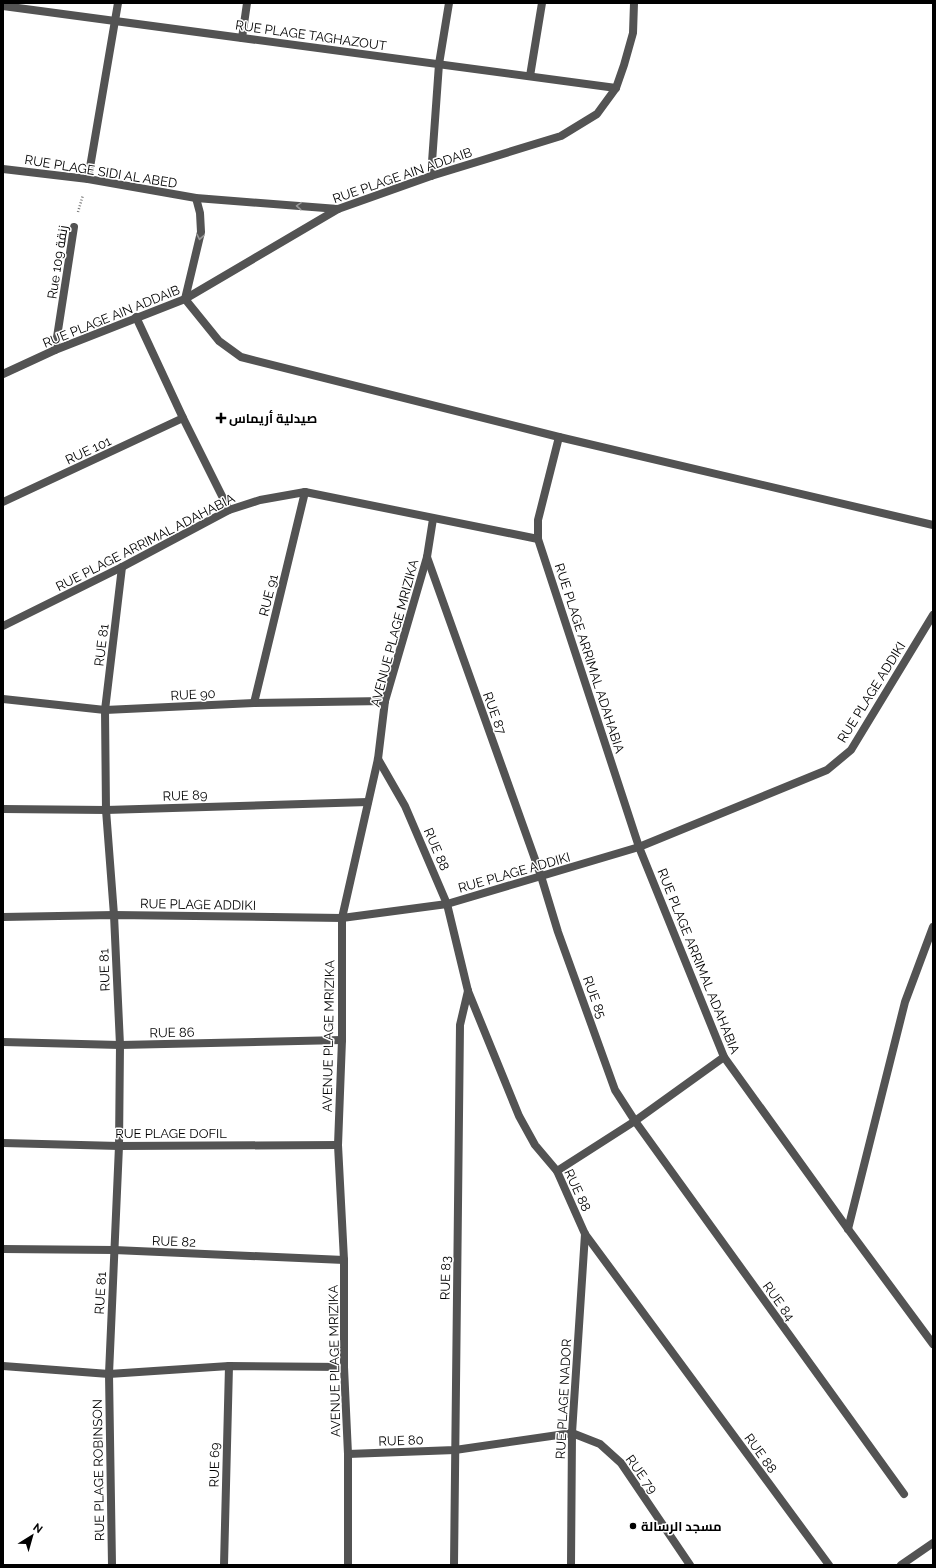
<svg xmlns="http://www.w3.org/2000/svg" width="936" height="1568" font-family="Raleway,Cairo,sans-serif">
	<style>
		.lines { fill: none; stroke-linecap: round; stroke-linejoin: round }
		.path { stroke: #757575; stroke-width: 2.5; stroke-dasharray: 1 2; stroke-linecap: butt }
		.minor { stroke: #535353; stroke-width: 8 }
		.oneway { stroke: #989898 }
		.poi-dot { fill: #000; stroke: #fff; stroke-width: 1.5 }
		.labels { text-anchor: middle; stroke-width: 3; stroke-linejoin: round; paint-order: stroke }
		.street-label { font-size: 13px; fill: #000; stroke: #fff }
		.poi-label { font-size: 13px; font-weight: bold; fill: #000; stroke: #fff; text-anchor: start }
	</style>
	<rect width="100%" height="100%" fill="#fff"/>
	<g class="lines">
		<polyline class="path" points="78,212 83,195"/>
		<g class="minor">
			<polyline points="3,6 616,88"/>
			<polyline points="242,38 247,3"/>
			<polyline points="530,76 542,3"/>
			<polyline points="3,169 88,179 196,198 338,209"/>
			<polyline points="431,176 439,64 449,3"/>
			<polyline points="88,179 118,3"/>
			<polyline points="196,198 200,213 201,232 185,299 219,341 241,357 559,437 933,525"/>
			<polyline points="136,317 183,418 229,510"/>
			<polyline points="55,350 74,227"/>
			<polyline points="3,374 55,350 185,299 338,209 431,176 561,136 597,114 616,88 624,65 633,33 634,3"/>
			<polyline points="559,437 538,520 538,539 639,847 724,1057 848,1229 933,1344"/>
			<polyline points="3,502 183,418"/>
			<polyline points="427,557 541,876 558,932 615,1090 635,1121 904,1494"/>
			<polyline points="3,626 122,567 229,510 260,500 305,492 538,539"/>
			<polyline points="3,699 105,710 254,703 385,701"/>
			<polyline points="254,703 305,492"/>
			<polyline points="378,759 405,806 447,904 468,991 519,1116 535,1145 557,1171 585,1234 829,1565"/>
			<polyline points="3,809 106,810 368,802"/>
			<polyline points="3,917 114,915 342,918 447,904 639,847 827,770 851,750 933,615"/>
			<polyline points="3,1042 120,1045 342,1040"/>
			<polyline points="3,1143 119,1146 338,1145"/>
			<polyline points="557,1171 635,1121 724,1057"/>
			<polyline points="848,1229 905,1002 933,927"/>
			<polyline points="3,1249 114,1250 344,1260"/>
			<polyline points="3,1366 109,1374 229,1366 344,1367"/>
			<polyline points="348,1454 455,1450 572,1433 600,1444 621,1463 690,1565"/>
			<polyline points="112,1565 109,1374 119,1146 120,1045 114,915 106,810 105,710 122,567"/>
			<polyline points="224,1565 229,1366"/>
			<polyline points="348,1565 348,1454 344,1367 344,1260 338,1145 342,1040 342,918 378,759 385,701 427,557 433,519"/>
			<polyline points="454,1565 460,1025 468,991"/>
			<polyline points="571,1565 572,1433 585,1234"/>
			<polyline points="901,1565 933,1543"/>
		</g>
	</g>
	<defs><path id="oneway-chevron" d="M-2-3.5L2.5 0L-2 3.5" fill="none" stroke-width="1.6" stroke-linecap="round" stroke-linejoin="round"/></defs>
	<g class="oneway">
		<use href="#oneway-chevron" transform="translate(299 206) rotate(-176)"/>
		<use href="#oneway-chevron" transform="translate(200 237) rotate(101)"/>
	</g>
	<g class="poi-dot">
		<path d="M219 412h4v4h4v4h-4v4h-4v-4h-4v-4h4z"/>
		<circle cx="633" cy="1526" r="4"/>
	</g>
	<g class="labels">
		<g class="street-label">
			<text transform="translate(311 35) rotate(8)" y="5">RUE PLAGE TAGHAZOUT</text>
			<text transform="translate(101 171) rotate(9)" y="5">RUE PLAGE SIDI AL ABED</text>
			<text transform="translate(402 175) rotate(-19)" y="5">RUE PLAGE AIN ADDAIB</text>
			<text transform="translate(57 262) rotate(-81)" y="5">Rue 109 زنقة</text>
			<text transform="translate(111 316) rotate(-22)" y="5">RUE PLAGE AIN ADDAIB</text>
			<text transform="translate(88 450) rotate(-25)" y="5">RUE 101</text>
			<text transform="translate(145 542) rotate(-27)" y="5">RUE PLAGE ARRIMAL ADAHABIA</text>
			<text transform="translate(268 595) rotate(-76)" y="5">RUE 91</text>
			<text transform="translate(394 633) rotate(-75)" y="5">AVENUE PLAGE MRIZIKA</text>
			<text transform="translate(101 645) rotate(-83)" y="5">RUE 81</text>
			<text transform="translate(590 658) rotate(72)" y="5">RUE PLAGE ARRIMAL ADAHABIA</text>
			<text transform="translate(871 692) rotate(-58)" y="5">RUE PLAGE ADDIKI</text>
			<text transform="translate(193 694) rotate(-3)" y="5">RUE 90</text>
			<text transform="translate(495 713) rotate(70)" y="5">RUE 87</text>
			<text transform="translate(185 795) rotate(-2)" y="5">RUE 89</text>
			<text transform="translate(437 849) rotate(67)" y="5">RUE 88</text>
			<text transform="translate(514 872) rotate(-16)" y="5">RUE PLAGE ADDIKI</text>
			<text transform="translate(198 904) rotate(1)" y="5">RUE PLAGE ADDIKI</text>
			<text transform="translate(699 961) rotate(68)" y="5">RUE PLAGE ARRIMAL ADAHABIA</text>
			<text transform="translate(104 970) rotate(-92)" y="5">RUE 81</text>
			<text transform="translate(595 997) rotate(70)" y="5">RUE 85</text>
			<text transform="translate(172 1032) rotate(-1)" y="5">RUE 86</text>
			<text transform="translate(328 1036) rotate(-89)" y="5">AVENUE PLAGE MRIZIKA</text>
			<text x="171" y="1138">RUE PLAGE DOFIL</text>
			<text transform="translate(578 1190) rotate(65)" y="5">RUE 88</text>
			<text transform="translate(174 1241) rotate(2)" y="5">RUE 82</text>
			<text transform="translate(445 1278) rotate(-89)" y="5">RUE 83</text>
			<text transform="translate(100 1293) rotate(-87)" y="5">RUE 81</text>
			<text transform="translate(779 1301) rotate(54)" y="5">RUE 84</text>
			<text transform="translate(334 1361) rotate(-91)" y="5">AVENUE PLAGE MRIZIKA</text>
			<text transform="translate(563 1399) rotate(-87)" y="5">RUE PLAGE NADOR</text>
			<text transform="translate(401 1440) rotate(-2)" y="5">RUE 80</text>
			<text transform="translate(761 1453) rotate(54)" y="5">RUE 88</text>
			<text transform="translate(214 1465) rotate(-89)" y="5">RUE 69</text>
			<text transform="translate(98 1470) rotate(-91)" y="5">RUE PLAGE ROBINSON</text>
			<text transform="translate(642 1474) rotate(54)" y="5">RUE 79</text>
		</g>
		<g class="poi-label">
			<text x="229" y="423">صيدلية أريماس</text>
			<text x="641" y="1531">مسجد الرسالة</text>
		</g>
	</g>
	<rect width="936" height="1568" fill="none" stroke="#000000" stroke-width="8"/>
	<g transform="translate(32 1536) rotate(37)" stroke="#ffffff" stroke-width="3" paint-order="stroke">
	<path d="M0-3L7 15L0 10L-7 15Z" fill="#000000"/>
	<text y="-6" font-size="11" font-weight="bold" text-anchor="middle" fill="#000000">N</text>
	</g>
</svg>
